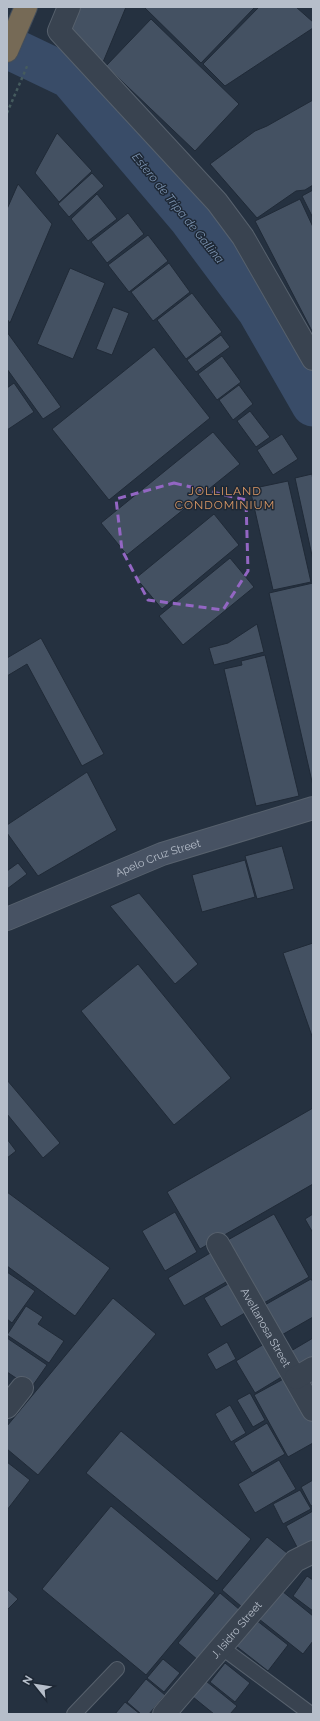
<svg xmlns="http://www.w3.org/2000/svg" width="320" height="1721" font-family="Raleway,sans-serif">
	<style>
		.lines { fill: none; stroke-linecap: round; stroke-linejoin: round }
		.river { stroke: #394c68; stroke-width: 43 }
		.building { fill: #445162; stroke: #202a37 }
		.lane-casing { stroke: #57616d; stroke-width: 16 }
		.street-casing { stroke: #57616d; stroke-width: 24 }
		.secondary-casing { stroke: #57616d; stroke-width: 24 }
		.highway-casing { stroke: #444e5a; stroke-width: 24 }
		.path { stroke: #455b5e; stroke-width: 2.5; stroke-dasharray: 3 3; stroke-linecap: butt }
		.lane { stroke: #394350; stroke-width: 14 }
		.street { stroke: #394350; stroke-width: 22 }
		.secondary { stroke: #475263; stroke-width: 22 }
		.highway { stroke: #766a56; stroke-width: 22 }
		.marked { fill: none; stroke: #9366c3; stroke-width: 3; stroke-dasharray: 8 5; stroke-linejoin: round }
		.labels { text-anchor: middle; stroke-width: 3; stroke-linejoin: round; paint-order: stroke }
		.street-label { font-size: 11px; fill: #b6beca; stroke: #1e2835 }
		.water-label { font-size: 12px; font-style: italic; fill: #7c94b2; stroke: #1e2835 }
		.neighbourhood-label { font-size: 12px; letter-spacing: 1px; fill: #d79664; stroke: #1e2835 }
	</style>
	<rect width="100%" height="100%" fill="#253140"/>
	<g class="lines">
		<polyline class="river" points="7,47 70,77 189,217 259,311 313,405"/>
	</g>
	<g class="building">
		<polygon points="71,7 126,7 101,67 62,28"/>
		<polygon points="144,7 255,7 201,63"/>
		<polygon points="259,7 296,7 313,22 313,28 225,86 203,64"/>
		<polygon points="151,19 239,104 195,151 106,66"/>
		<polygon points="313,100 313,185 305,190 296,191 257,218 210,164 255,131 267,126"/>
		<polygon points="57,133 92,171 59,202 35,173"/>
		<polygon points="92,173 104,186 69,217 58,204"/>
		<polygon points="18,184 52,224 10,323 7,319 7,209"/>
		<polygon points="313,190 313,218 302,196"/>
		<polygon points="97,194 117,219 88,241 71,219"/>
		<polygon points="300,199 313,227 313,333 255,221"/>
		<polygon points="128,213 144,234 107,263 91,242"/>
		<polygon points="148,235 168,261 129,292 108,265"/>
		<polygon points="169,263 190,292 153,321 131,292"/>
		<polygon points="70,268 105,283 73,359 37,344"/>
		<polygon points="192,293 222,332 186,359 157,320"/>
		<polygon points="113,307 129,313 112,355 96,349"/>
		<polygon points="7,332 61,407 43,419 7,369"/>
		<polygon points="221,335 230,347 196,372 187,360"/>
		<polygon points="154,347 210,418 109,500 52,429"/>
		<polygon points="222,356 241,382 217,400 198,374"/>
		<polygon points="14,383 34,412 7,430 7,388"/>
		<polygon points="239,385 253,404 233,420 219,400"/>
		<polygon points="250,411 270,437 256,447 237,421"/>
		<polygon points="213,432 240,464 127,555 101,523"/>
		<polygon points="282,434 298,459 273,475 257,450"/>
		<polygon points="312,474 313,481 313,560 295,478"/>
		<polygon points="288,481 311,582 273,590 250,489"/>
		<polygon points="214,514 239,545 162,609 136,578"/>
		<polygon points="230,558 254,587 183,645 159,616"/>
		<polygon points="313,583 313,786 269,593"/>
		<polygon points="257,624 264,652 214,665 209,648 228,643"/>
		<polygon points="41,638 104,754 82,766 27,664 7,676 7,658"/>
		<polygon points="265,655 299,796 256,806 224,669 242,665 241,661"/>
		<polygon points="87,772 117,830 38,876 7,833 7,825"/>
		<polygon points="282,846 294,889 257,899 245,856"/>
		<polygon points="245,860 255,897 202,912 192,875"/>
		<polygon points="18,863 27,874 7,889 7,871"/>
		<polygon points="139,893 198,964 175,984 110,906"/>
		<polygon points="313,943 313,1039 283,953"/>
		<polygon points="138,964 231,1078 174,1125 81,1011"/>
		<polygon points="7,1080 60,1143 43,1158 7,1114"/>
		<polygon points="313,1108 313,1184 200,1249 167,1192"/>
		<polygon points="7,1139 16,1151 7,1158"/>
		<polygon points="7,1192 110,1268 75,1316 7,1266"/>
		<polygon points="175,1212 197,1252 165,1271 142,1231"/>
		<polygon points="274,1214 309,1277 262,1304 226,1241"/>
		<polygon points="313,1214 313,1233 305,1219"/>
		<polygon points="217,1249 233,1278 184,1306 168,1278"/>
		<polygon points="7,1272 35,1291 12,1323 7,1319"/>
		<polygon points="311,1279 313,1282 313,1317 280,1336 263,1306"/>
		<polygon points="233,1281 250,1310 221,1327 204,1298"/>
		<polygon points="113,1298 156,1334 38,1475 7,1449 7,1426"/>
		<polygon points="26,1306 43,1317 38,1324 64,1341 49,1363 7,1335"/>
		<polygon points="7,1338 47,1365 31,1388 7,1372"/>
		<polygon points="313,1338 313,1360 300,1367 291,1351"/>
		<polygon points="269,1341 288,1373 255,1393 236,1361"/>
		<polygon points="227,1342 236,1359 216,1370 207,1354"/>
		<polygon points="289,1376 313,1420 313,1443 288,1457 254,1395"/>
		<polygon points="250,1393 265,1420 253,1427 237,1400"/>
		<polygon points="230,1405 246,1433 231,1442 215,1414"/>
		<polygon points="267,1423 285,1454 252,1473 234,1443"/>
		<polygon points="121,1431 251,1539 217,1581 86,1473"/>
		<polygon points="279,1460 296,1489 255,1513 238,1484"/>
		<polygon points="7,1462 30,1480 7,1510"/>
		<polygon points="313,1480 313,1505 311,1506 301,1487"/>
		<polygon points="300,1490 311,1509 283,1524 273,1504"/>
		<polygon points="111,1506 215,1593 146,1675 42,1589"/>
		<polygon points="313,1511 313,1542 298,1549 286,1526"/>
		<polygon points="267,1537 287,1553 242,1607 222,1590"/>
		<polygon points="307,1576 313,1580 313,1611 293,1596"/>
		<polygon points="7,1589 18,1599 7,1610"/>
		<polygon points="282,1591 313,1616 313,1641 303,1654 259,1619"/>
		<polygon points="220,1593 240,1610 198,1660 178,1643"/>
		<polygon points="256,1620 288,1645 268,1671 236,1646"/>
		<polygon points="163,1659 180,1673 164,1692 147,1678"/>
		<polygon points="225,1663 250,1683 235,1702 210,1682"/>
		<polygon points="146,1679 165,1695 149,1714 141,1714 127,1702"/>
		<polygon points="206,1681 237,1706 230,1714 214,1714 193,1697"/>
		<polygon points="125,1702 140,1714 115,1714"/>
	</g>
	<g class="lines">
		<g class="lane-casing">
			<g id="lane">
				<polyline points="221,1647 311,1714"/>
				<polyline points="74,1714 117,1669"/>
			</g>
		</g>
		<g class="street-casing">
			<g id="street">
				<polyline points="69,7 59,31 217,202 243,237 313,359"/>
				<path id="s1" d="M218,1244L313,1410"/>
				<polyline points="296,1378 313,1368"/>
				<polyline points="7,1407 22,1388"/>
				<path id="s2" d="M164,1714L295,1561L313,1552"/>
			</g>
		</g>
		<g class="secondary-casing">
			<g id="secondary">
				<path id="s3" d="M7,919L162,854L313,808"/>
			</g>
		</g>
		<g class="highway-casing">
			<polyline id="highway" points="7,51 26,7"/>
		</g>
		<polyline class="path" points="7,113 28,64"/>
		<use href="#lane" class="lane"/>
		<use href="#street" class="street"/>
		<use href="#secondary" class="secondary"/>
		<use href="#highway" class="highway"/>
	</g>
	<path class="marked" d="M174,483L246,500L248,571L223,610L148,600L122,550L116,499Z"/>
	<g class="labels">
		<g class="street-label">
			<text dy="4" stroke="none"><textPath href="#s3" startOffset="163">Apelo Cruz Street</textPath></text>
			<text dy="4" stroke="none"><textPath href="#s1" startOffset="96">Avellanosa Street</textPath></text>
			<text dy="4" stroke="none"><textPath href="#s2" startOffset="111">J. Isidro Street</textPath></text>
		</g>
		<g class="water-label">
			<text transform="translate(178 208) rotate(51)" y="4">Estero de Tripa de Gallina</text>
		</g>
		<g class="neighbourhood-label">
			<text x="225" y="495">JOLLILAND<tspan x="225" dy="14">CONDOMINIUM</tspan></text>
		</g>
	</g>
	<rect width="320" height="1721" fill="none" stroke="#b6beca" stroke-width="16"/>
	<g transform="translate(36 1685) rotate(300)" stroke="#1e2835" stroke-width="3" paint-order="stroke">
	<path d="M0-3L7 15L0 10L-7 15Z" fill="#b6beca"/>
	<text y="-6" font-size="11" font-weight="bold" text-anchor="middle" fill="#b6beca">N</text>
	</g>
</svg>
